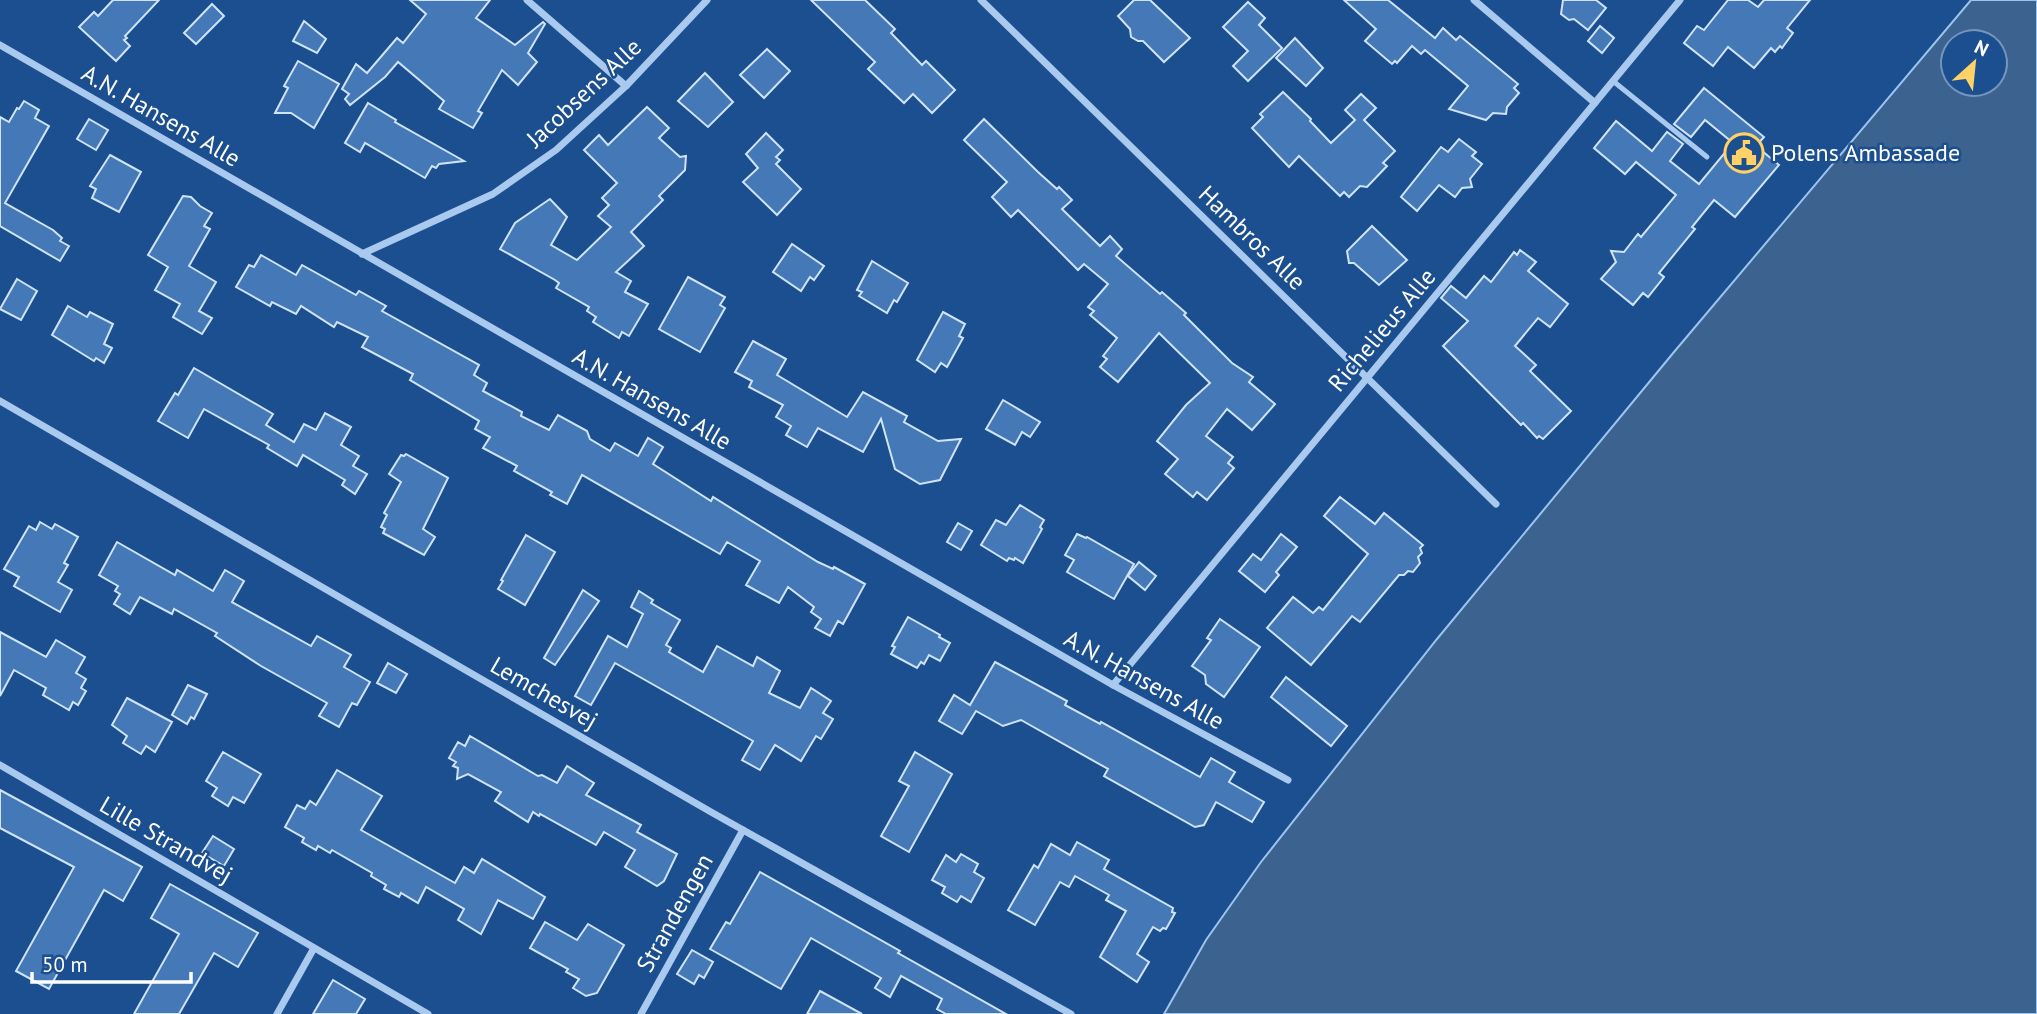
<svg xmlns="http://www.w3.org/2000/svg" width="2037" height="1014" font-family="'PT Sans',sans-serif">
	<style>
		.water { fill: #3c6290; stroke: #9cc4f0; stroke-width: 2; fill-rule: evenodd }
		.building { fill: #4478b7; stroke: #cfe3fa; stroke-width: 2 }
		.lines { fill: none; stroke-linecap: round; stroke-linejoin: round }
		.service { stroke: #a9c9ee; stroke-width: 5 }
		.minor { stroke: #a9c9ee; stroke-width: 7 }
		.labels { text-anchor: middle; stroke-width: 5; stroke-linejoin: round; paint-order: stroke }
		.street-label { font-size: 24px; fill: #fff; stroke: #1b4f8f }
		.poi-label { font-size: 24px; fill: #fff; stroke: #1b4f8f; text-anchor: start }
	</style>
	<rect width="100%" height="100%" fill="#1b4f8f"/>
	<path class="water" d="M1971,0H2037V1014H1164L1206,940L1261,862L1437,639L1674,352ZM1953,42H1995V84H1953Z"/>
	<g class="building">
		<polygon points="113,0 159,0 125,36 127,38 124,40 130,46 116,61 79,27 94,12 98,16"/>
		<polygon points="410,0 490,0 476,18 515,45 543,22 545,24 528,53 537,62 518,85 502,70 478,111 482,113 473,128 439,109 444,101 398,62 385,77 350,105 345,99 349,94 342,89 356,64 367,73 397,38 403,43 426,14"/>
		<polygon points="811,0 865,0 895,29 891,33 922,65 926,61 955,90 932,113 913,94 904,103 868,69 875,62"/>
		<polygon points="1134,0 1150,0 1190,38 1164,62 1143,41 1138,41 1131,37 1130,29 1118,16"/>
		<polygon points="1344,0 1388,0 1435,38 1443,28 1456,40 1460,36 1518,84 1514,88 1519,93 1507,107 1506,114 1493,113 1486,120 1449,109 1468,86 1425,50 1421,54 1412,46 1397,63 1395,61 1392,64 1365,41 1376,29"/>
		<polygon points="1563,0 1596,0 1606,8 1588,30 1574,19 1569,20 1561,14"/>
		<polygon points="1728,0 1748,0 1758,7 1764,0 1810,0 1787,28 1793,33 1782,48 1780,46 1775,52 1771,48 1754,68 1728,47 1713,66 1684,43 1697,26 1704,30"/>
		<polygon points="1248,2 1265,18 1259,25 1282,48 1248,81 1233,66 1248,51 1223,27"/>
		<polygon points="212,4 224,16 196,44 184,33"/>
		<polygon points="304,21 326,39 317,53 293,41"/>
		<polygon points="1600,26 1614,38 1602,53 1588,41"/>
		<polygon points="1295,38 1323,68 1306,86 1276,58"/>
		<polygon points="767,49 790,71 764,98 740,75"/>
		<polygon points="298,61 339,84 314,128 291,113 275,113 288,88 284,86"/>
		<polygon points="705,73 733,102 708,127 678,101"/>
		<polygon points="1704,88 1764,137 1756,146 1779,165 1735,217 1714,200 1692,227 1695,229 1659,273 1664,277 1648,297 1643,293 1633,305 1601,279 1616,262 1611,251 1624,252 1638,234 1641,237 1676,195 1636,162 1625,174 1594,148 1616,121 1652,151 1667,132 1683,144 1670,161 1699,184 1733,143 1705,120 1691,137 1674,124"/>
		<polygon points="1283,92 1311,119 1310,121 1331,143 1355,120 1345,110 1361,94 1376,108 1364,120 1395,151 1383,163 1387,166 1367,187 1360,186 1349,197 1344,192 1340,196 1299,156 1289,167 1252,128 1263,117 1260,114"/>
		<polygon points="24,101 39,110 35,118 49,126 5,203 53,230 62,238 60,241 69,246 60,261 0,226 0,117 9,122 17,108 19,109"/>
		<polygon points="368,103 396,120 395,122 464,161 439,164 436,168 432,166 425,178 365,143 360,152 345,143"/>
		<polygon points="647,107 669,128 659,138 680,157 686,156 685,170 659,196 663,200 631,232 644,246 616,272 631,281 625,292 648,304 629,336 622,332 619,338 593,322 596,317 587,311 589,307 556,288 559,283 555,280 500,249 515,223 550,199 567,217 551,245 577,260 611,227 598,216 609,205 602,198 617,183 584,150 599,135 608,145"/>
		<polygon points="89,119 108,130 96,150 77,139"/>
		<polygon points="984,119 1038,172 1057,189 1059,187 1072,200 1062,209 1100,246 1110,236 1122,249 1116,256 1160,294 1162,292 1186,313 1184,315 1232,363 1253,377 1249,382 1275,404 1252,430 1227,409 1206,436 1233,457 1228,463 1234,468 1207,500 1197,492 1193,497 1165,474 1178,459 1157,441 1186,405 1210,383 1159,333 1118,382 1100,367 1107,359 1103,356 1117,338 1090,315 1094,311 1088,307 1108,284 1084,264 1078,270 1018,210 1011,217 992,197 1007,182 964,140"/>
		<polygon points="766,133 783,150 776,157 780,160 776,164 801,189 777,215 743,182 758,168 746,154"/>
		<polygon points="1459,139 1476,152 1472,156 1482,164 1470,179 1472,187 1462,188 1455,197 1439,185 1417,211 1401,197 1441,147 1448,152"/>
		<polygon points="110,155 141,172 119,212 92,198 96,189 90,186"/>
		<polygon points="183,196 191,197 200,206 212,213 204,226 210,229 189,266 216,282 199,311 212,318 202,334 173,317 180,304 155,290 168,267 148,255"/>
		<polygon points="1372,226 1407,260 1379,285 1354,263 1349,263 1347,251"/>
		<polygon points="792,244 824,266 814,280 810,277 801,291 773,272"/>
		<polygon points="1520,250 1536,262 1528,271 1568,304 1550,327 1538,318 1515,346 1536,365 1530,371 1571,411 1543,439 1539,436 1537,438 1523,423 1521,425 1443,346 1468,321 1441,298 1451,286 1466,298 1484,276 1491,282 1514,252 1517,255"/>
		<polygon points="261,255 296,275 302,265 356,295 359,291 386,306 382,311 479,365 474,375 487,383 483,391 522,412 521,416 549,430 558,415 587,431 590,439 610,451 615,443 638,456 648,438 663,447 653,464 711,501 713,497 818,562 833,569 834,567 865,584 843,624 838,621 830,636 815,628 821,619 811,612 814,607 788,587 779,603 746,585 760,561 727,542 720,554 582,475 567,504 550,495 552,492 514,471 517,466 483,448 490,437 475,429 479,421 410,380 413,374 362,347 368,337 337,322 334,327 301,306 296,314 272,302 270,306 236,287 249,265 254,267"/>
		<polygon points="872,261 908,283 897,302 894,300 887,313 859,296 862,292 857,290"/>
		<polygon points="688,277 725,297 720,305 725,308 700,352 659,329"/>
		<polygon points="17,279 37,291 21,320 0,309"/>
		<polygon points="68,306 87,317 90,312 113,324 104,344 112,348 104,363 96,358 94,361 52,335"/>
		<polygon points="943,312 965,324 959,336 963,338 947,367 941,363 935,372 917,360"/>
		<polygon points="753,341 786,359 777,375 847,417 863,392 907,416 904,422 938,441 961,439 940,480 920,484 895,469 881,419 863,452 818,428 807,447 786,435 791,426 776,417 783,405 749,387 752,381 735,372"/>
		<polygon points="194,368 273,414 266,425 294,442 304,424 316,430 325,413 351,427 341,445 359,456 353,466 367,474 355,494 342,485 345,480 303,455 297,466 267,448 269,445 204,409 188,438 158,421 175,393 178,395"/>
		<polygon points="1003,400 1040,422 1030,437 1022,432 1015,445 986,429"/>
		<polygon points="406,454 448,478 423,529 435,537 424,555 383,533 385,529 381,527 387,515 384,513 401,482 389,474 401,455 404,456"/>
		<polygon points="1340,497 1375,524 1384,513 1423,545 1420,548 1422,553 1418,557 1420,563 1413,572 1408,571 1404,575 1399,575 1360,622 1352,616 1311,665 1267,628 1293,597 1313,613 1319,607 1323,610 1368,554 1324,516"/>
		<polygon points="1020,505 1044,520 1040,527 1042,529 1023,563 1015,558 1014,560 1009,558 1007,561 981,545 996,520 1006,525"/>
		<polygon points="40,522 52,529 55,524 78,537 64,563 68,565 58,582 72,590 60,612 14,586 19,577 4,569 29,526 36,530"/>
		<polygon points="958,523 972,531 961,550 947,542"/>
		<polygon points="1077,534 1086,538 1087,537 1134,564 1114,599 1067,572 1074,560 1065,555"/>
		<polygon points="1281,534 1297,547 1276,572 1279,575 1265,592 1239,571 1253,554 1261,560"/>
		<polygon points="526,535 555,552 525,605 498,589 503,581 501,580"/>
		<polygon points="117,542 175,575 177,570 213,591 225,570 244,581 232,602 311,646 317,636 351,655 344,667 370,682 357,705 352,703 339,727 319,716 327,703 261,666 215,636 217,633 174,609 172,614 140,597 130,614 114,604 120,594 115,591 118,586 99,575"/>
		<polygon points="1139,562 1156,576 1145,590 1128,576"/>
		<polygon points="583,590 599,601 555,665 544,658"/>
		<polygon points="639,591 653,600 651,603 680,620 666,645 671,648 669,652 703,672 717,646 753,666 757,657 780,671 769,693 800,708 811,688 831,701 823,713 833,719 821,739 816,736 801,761 775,745 760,770 742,760 753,741 615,663 591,705 575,696 608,636 627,647 643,614 631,607"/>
		<polygon points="908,617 940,635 939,637 950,643 940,661 929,655 924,664 921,662 917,668 891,654 895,647 892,646"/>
		<polygon points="1220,619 1260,647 1224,697 1206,684 1205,675 1192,666 1211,640 1207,638"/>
		<polygon points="0,632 46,657 56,640 85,657 76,673 86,679 81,688 86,691 78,705 73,702 69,710 62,706 43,695 46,688 14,670 0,696"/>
		<polygon points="995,662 1067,701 1065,705 1100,724 1101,722 1200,777 1211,758 1235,772 1229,782 1264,802 1252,822 1216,802 1204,825 1195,827 1104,776 1108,769 1021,720 1003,726 976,711 962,734 939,721 954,695 970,705"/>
		<polygon points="388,663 407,674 396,693 377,683"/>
		<polygon points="1286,677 1347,726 1331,746 1271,697"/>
		<polygon points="188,685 207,694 194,719 191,717 187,724 172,715"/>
		<polygon points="127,698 172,722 155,752 146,746 141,754 123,743 127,736 112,725"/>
		<polygon points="470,736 538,776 542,775 557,783 567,766 594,783 586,795 641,825 637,832 677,854 664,881 657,886 625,867 635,850 604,832 596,845 540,814 539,816 533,812 528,822 495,801 501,792 468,774 457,779 458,768 453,766 456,762 449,758 458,742 465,746"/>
		<polygon points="223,752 261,774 244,803 233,797 228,806 212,796 217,788 206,781"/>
		<polygon points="915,752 952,774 909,852 881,836 909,786 899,781"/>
		<polygon points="337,770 382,796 361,830 455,883 464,867 474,873 482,859 545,897 533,919 498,900 481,934 458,920 464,909 426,887 418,903 401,893 399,897 384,889 386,885 371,876 372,873 332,850 330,853 318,846 316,850 302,842 304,838 285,827 297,805 305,809 310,801 316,805"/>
		<polygon points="0,790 142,867 123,901 104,890 49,989 16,971 74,867 0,828"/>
		<polygon points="213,836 234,849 224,866 202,853"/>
		<polygon points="1077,842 1109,860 1104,869 1173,908 1172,912 1175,913 1166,929 1163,928 1160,931 1153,927 1137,954 1149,962 1137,982 1100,957 1126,911 1106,900 1109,895 1075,876 1069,887 1060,882 1035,925 1008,910 1034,865 1038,868 1051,844 1070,855"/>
		<polygon points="961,854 978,864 974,872 984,878 971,902 961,896 957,902 942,893 945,887 932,880 946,855 956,862"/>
		<polygon points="760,872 900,951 898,953 1006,1014 946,1014 937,1009 942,999 901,976 890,997 875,988 881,978 811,938 781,989 710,949 726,922 730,924"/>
		<polygon points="170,884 258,933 238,967 214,953 179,1014 134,1014 179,934 151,918"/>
		<polygon points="545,922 577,940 588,924 624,945 597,993 586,996 573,988 579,979 566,972 568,969 530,948"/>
		<polygon points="692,950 713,962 704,978 699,975 694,984 677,974"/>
		<polygon points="333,980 365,999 356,1014 313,1014"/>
		<polygon points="820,991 862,1014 807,1014"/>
	</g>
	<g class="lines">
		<polyline class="service" points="1613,81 1707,157"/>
		<g class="minor">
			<polyline points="527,0 626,86"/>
			<polyline points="981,0 1496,504"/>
			<polyline points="1474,0 1595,103"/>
			<polyline points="0,45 1113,685 1288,780"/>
			<polyline points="362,254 493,194 556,150 626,86 707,0"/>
			<polyline points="0,401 711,812 1071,1014"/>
			<polyline points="1113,685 1680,0"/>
			<polyline points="0,765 428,1014"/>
			<polyline points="277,1014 314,948"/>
			<polyline points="641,1014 743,830"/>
		</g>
	</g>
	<defs>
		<g id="civic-ring" transform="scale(2.0125)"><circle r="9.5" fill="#1b4f8f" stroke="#ffd166" stroke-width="1.5"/><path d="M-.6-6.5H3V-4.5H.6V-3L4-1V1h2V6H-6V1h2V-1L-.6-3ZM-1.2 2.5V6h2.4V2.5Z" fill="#ffd166"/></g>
	</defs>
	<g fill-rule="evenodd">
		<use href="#civic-ring" x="1744" y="153"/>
	</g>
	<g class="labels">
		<g class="street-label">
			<text transform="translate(584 93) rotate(-43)" y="8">Jacobsens Alle</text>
			<text transform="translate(161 116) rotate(30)" y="8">A.N. Hansens Alle</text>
			<text transform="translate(1252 238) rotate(44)" y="8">Hambros Alle</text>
			<text transform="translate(1382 330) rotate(-50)" y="8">Richelieus Alle</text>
			<text transform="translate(652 399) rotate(30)" y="8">A.N. Hansens Alle</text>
			<text transform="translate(1144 680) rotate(29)" y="8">A.N. Hansens Alle</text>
			<text transform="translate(544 693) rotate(30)" y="8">Lemchesvej</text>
			<text transform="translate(166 840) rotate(30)" y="8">Lille Strandvej</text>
			<text transform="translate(675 913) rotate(-61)" y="8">Strandengen</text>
		</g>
		<g class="poi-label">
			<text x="1771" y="161">Polens Ambassade</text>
		</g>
	</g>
	<g transform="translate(1974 63) rotate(27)"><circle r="33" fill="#1b4f8f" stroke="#7695bc" stroke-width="2"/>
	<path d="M0-5L12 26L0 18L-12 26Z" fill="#ffd166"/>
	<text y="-10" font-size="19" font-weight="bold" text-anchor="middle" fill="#ffffff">N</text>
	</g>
	<path d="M32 972v10h159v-10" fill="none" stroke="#ffffff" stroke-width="3.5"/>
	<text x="42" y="972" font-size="21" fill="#ffffff" stroke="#1b4f8f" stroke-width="5" paint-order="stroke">50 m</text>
</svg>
